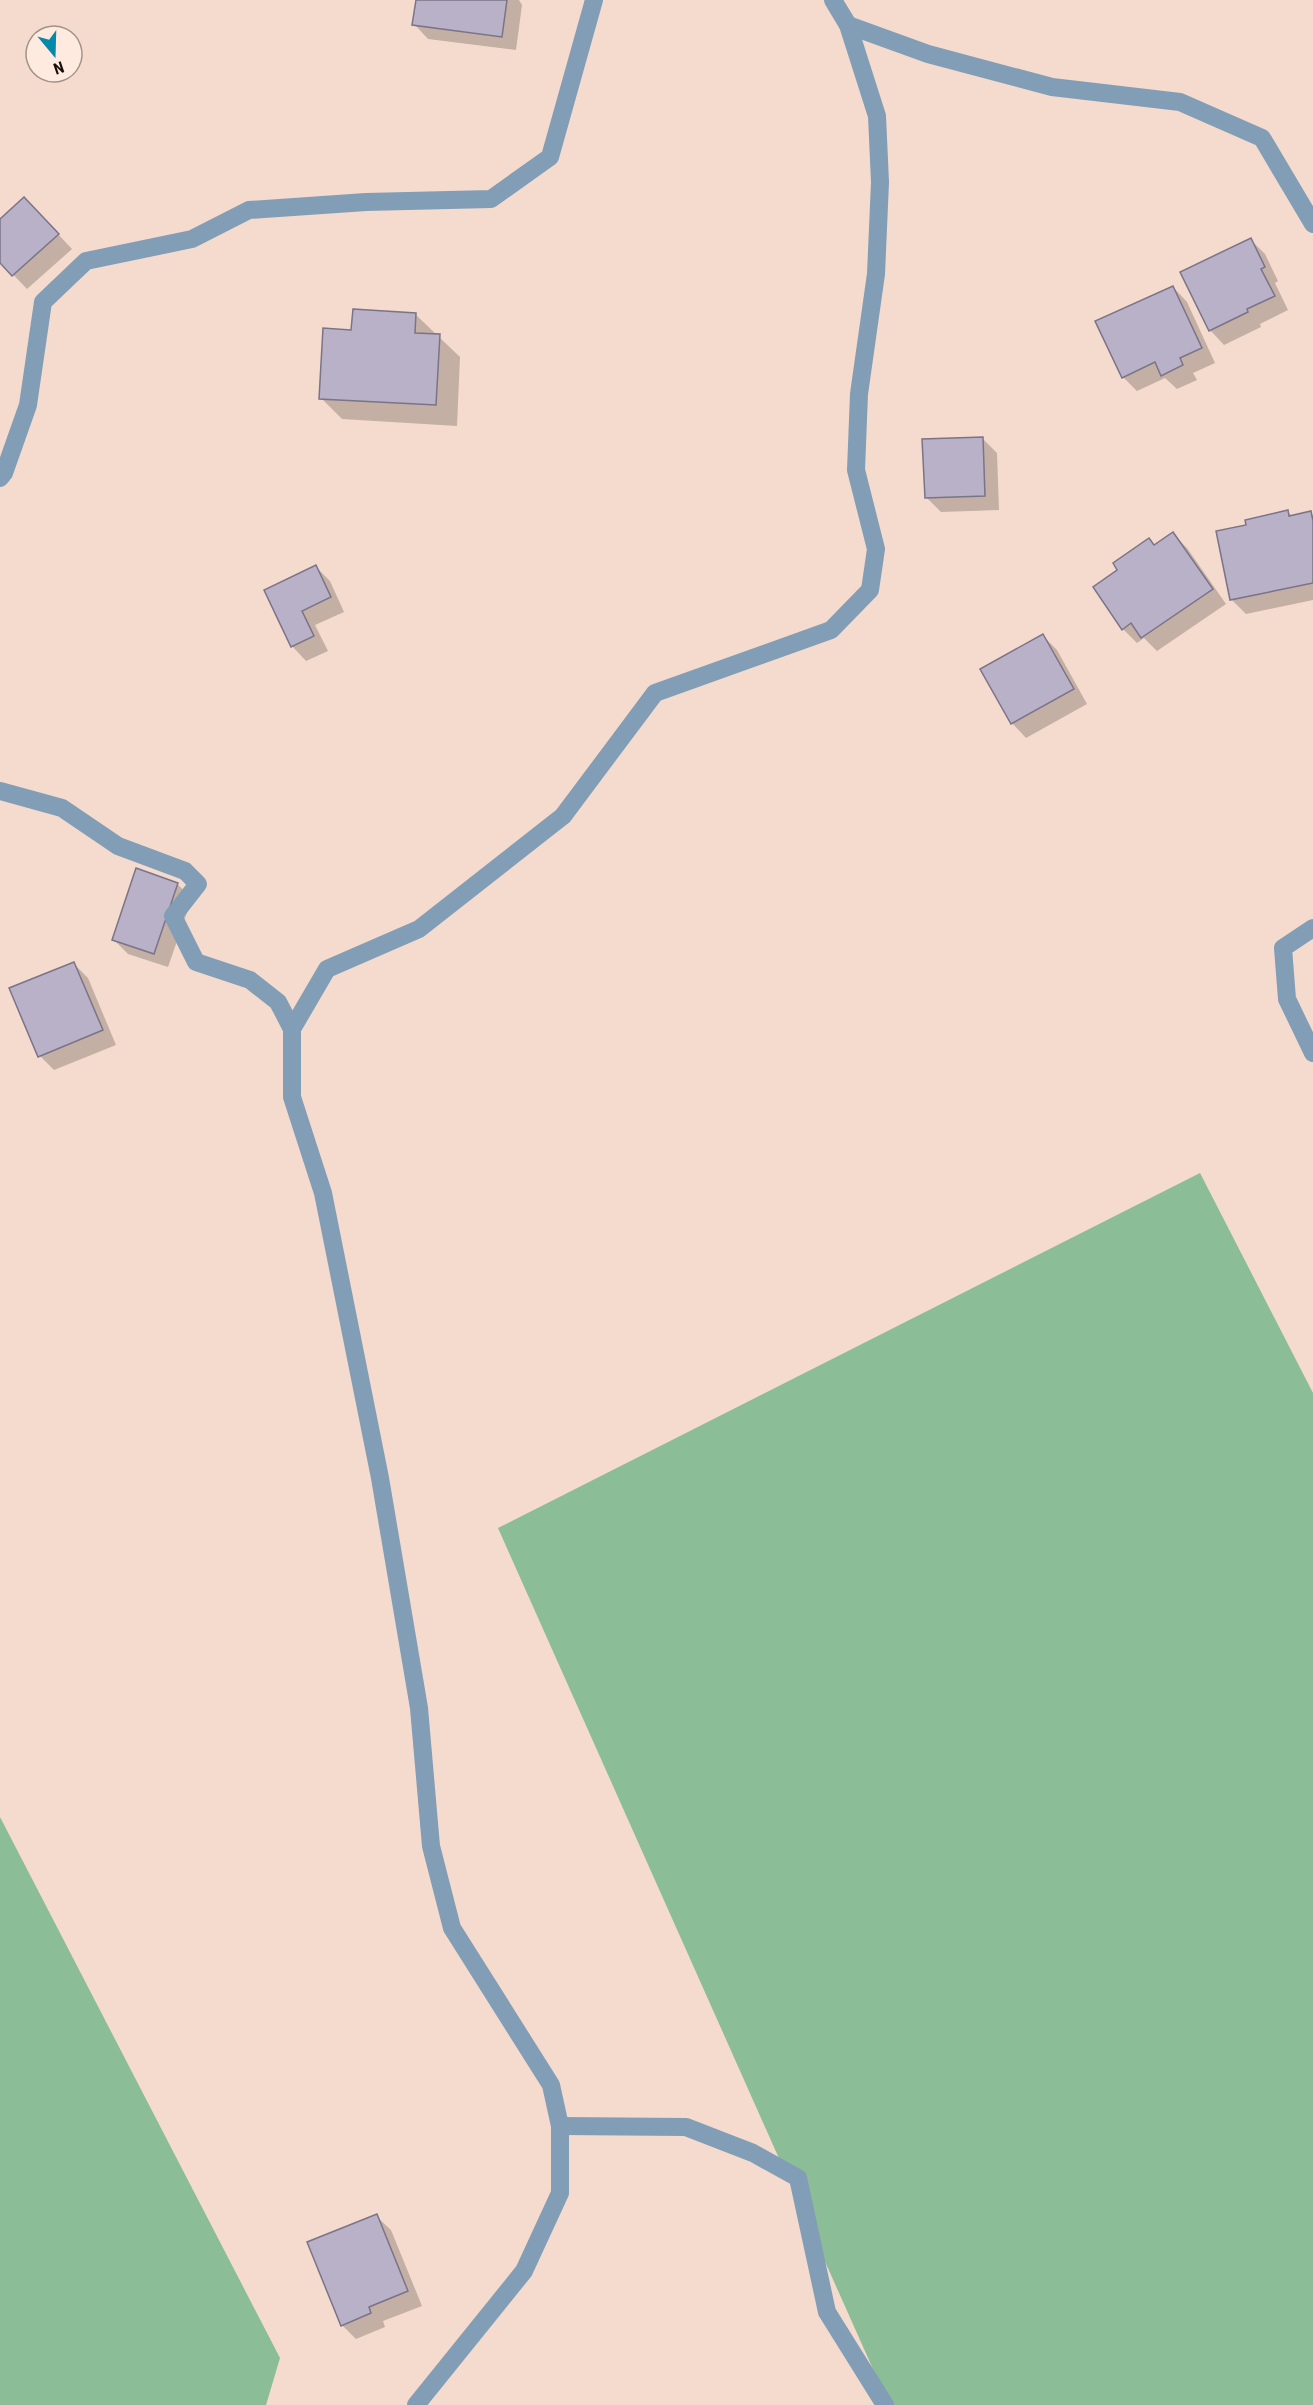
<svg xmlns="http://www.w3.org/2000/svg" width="1313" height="2405" font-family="'Roboto Condensed',sans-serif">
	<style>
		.green { fill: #8bbd96 }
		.shadow { fill: #0003 }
		.building { fill: #b8b1c7; stroke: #7b7388; stroke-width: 1.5 }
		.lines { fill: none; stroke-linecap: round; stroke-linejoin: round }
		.minor { stroke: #819eb6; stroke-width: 18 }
	</style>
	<rect width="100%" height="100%" fill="#f4dbce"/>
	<g class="green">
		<polygon points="1200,1173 1313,1393 1313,2405 889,2405 498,1528"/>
		<polygon points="0,1817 280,2358 266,2405 0,2405"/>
	</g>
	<g class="shadow">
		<polygon points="417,0 519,0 522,5 516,50 428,39 414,24"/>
		<polygon points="38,213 72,249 27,289 0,261 0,221"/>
		<polygon points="1251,240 1265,254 1278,281 1275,283 1288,310 1260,324 1261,327 1224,345 1210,330"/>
		<polygon points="1173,287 1187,302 1215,363 1193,373 1197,380 1177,389 1165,378 1137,391 1123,377"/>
		<polygon points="415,314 460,357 457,426 342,419 321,398 353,331"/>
		<polygon points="983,439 997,453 999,510 941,512 926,497"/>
		<polygon points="1288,512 1292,516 1310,513 1313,515 1313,600 1246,614 1232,600 1218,532 1247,526"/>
		<polygon points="1173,534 1187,548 1226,604 1157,651 1144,638 1137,643 1123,629 1155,546"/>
		<polygon points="316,567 330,581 344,612 315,625 328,651 306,661 292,646 266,591"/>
		<polygon points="1043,636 1057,650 1087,704 1026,738 1012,723"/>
		<polygon points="177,884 192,898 168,967 128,954 113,939"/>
		<polygon points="73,963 88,978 116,1045 54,1070 40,1056"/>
		<polygon points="376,2216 391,2230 422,2306 383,2321 385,2327 356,2339 342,2325"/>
	</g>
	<g class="building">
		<polygon points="416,0 507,0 502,37 412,25"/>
		<polygon points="24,197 59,234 12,276 0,263 0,219"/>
		<polygon points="1251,238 1265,267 1261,269 1275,296 1247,309 1248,312 1209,331 1180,272"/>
		<polygon points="1173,286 1202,348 1180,358 1183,365 1161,376 1155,362 1122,378 1095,321"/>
		<polygon points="353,309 416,313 415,333 440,334 436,405 319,399 323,328 351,330"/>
		<polygon points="983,437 985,496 925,498 922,439"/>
		<polygon points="1288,510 1289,516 1311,511 1313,521 1313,583 1230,600 1216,531 1246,525 1245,520"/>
		<polygon points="1173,532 1213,589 1141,638 1131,623 1122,630 1093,587 1117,570 1113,563 1149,538 1154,545"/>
		<polygon points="316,565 331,597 302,611 314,636 291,647 264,590"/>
		<polygon points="1043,634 1074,689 1011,724 980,669"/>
		<polygon points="136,868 178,883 154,954 112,940"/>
		<polygon points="74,962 103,1030 38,1057 9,988"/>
		<polygon points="377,2214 408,2291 369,2307 371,2313 341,2326 307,2242"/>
	</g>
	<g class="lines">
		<g class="minor">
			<polyline points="848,25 928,54 1052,87 1180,102 1262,138 1313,224"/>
			<polyline points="0,478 4,473 28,405 43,302 86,261 192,239 249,210 366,202 491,199 550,157 594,0"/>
			<polyline points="0,791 62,808 118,846 185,871 198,884 173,916 196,962 250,980 278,1002 292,1029"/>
			<polyline points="1313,928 1283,948 1287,999 1313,1053"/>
			<polyline points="560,2126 686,2127 753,2153 798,2178 827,2312 885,2405"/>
			<polyline points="416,2405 524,2271 560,2193 560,2126 551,2085 452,1928 431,1846 419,1708 380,1478 323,1193 292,1097 292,1029 327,969 419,929 563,816 655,693 831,630 870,590 876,549 856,470 859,394 876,274 880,182 877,116 848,25 833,0"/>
		</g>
	</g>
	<g transform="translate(54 54) rotate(161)"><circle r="28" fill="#feeadf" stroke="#a19289" stroke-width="1.5"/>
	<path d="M0-4.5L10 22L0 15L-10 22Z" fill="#0489aa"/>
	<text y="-9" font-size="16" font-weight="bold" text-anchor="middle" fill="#150d09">N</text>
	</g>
</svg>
